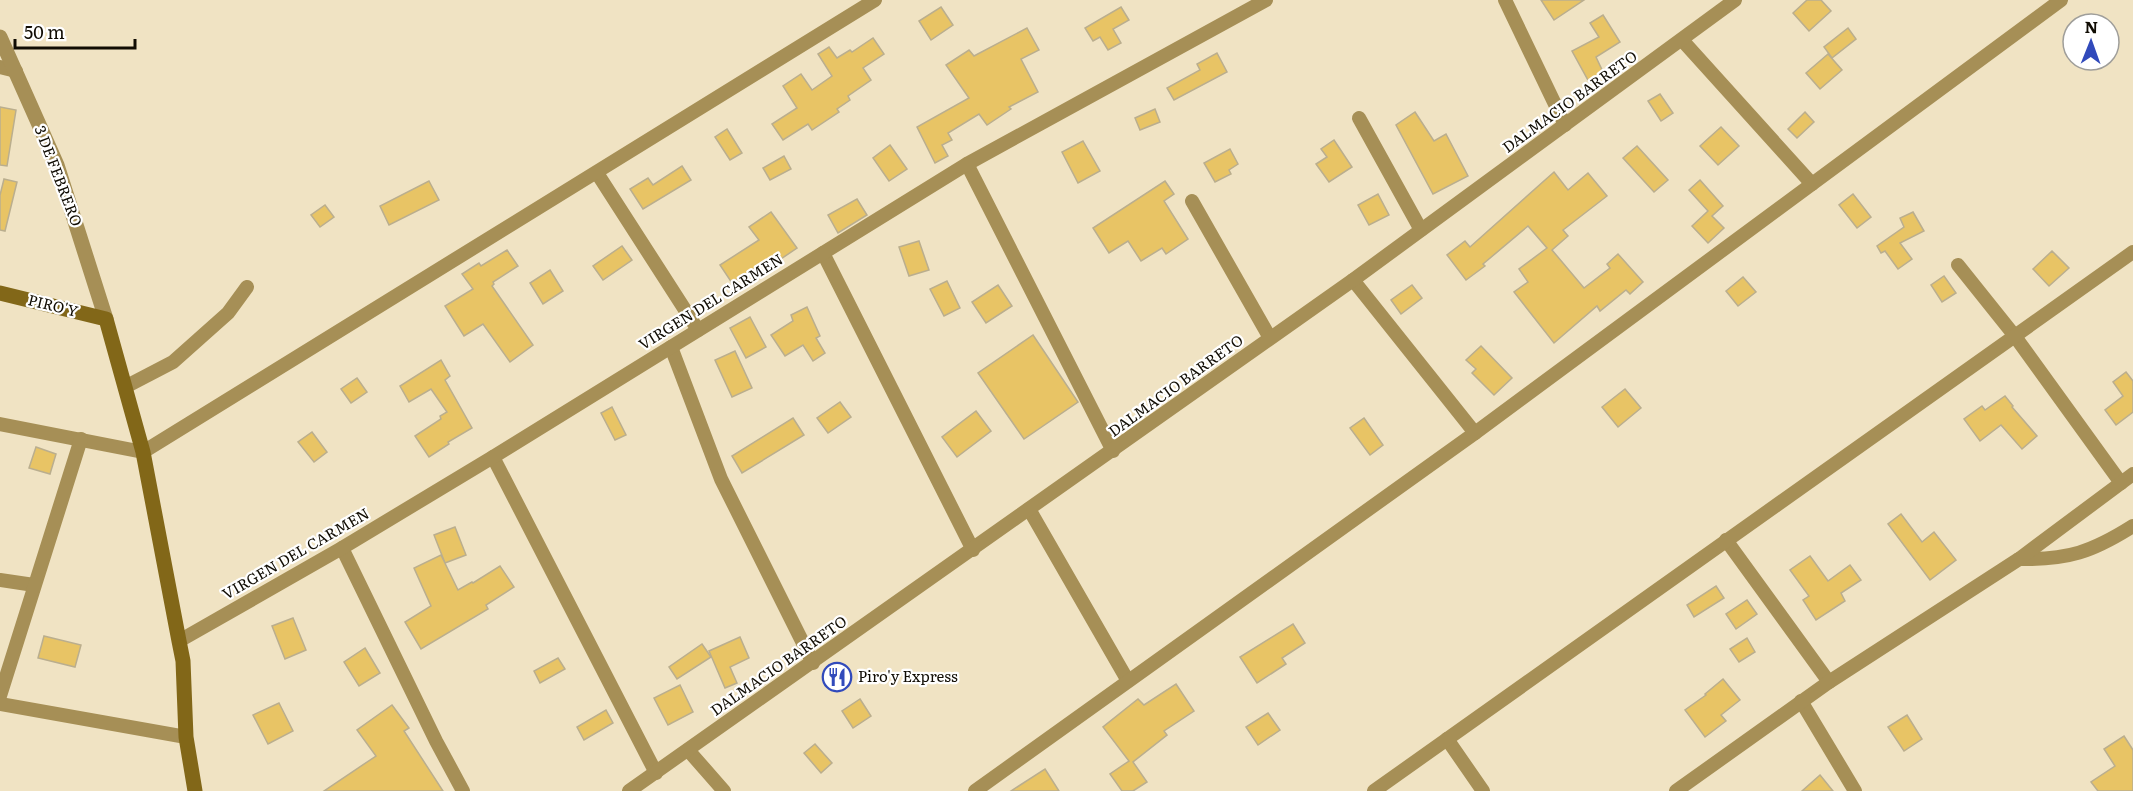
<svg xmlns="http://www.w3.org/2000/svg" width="2133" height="791" font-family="Literata,serif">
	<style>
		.building { fill: #e8c465; stroke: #baae8e; stroke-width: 1.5 }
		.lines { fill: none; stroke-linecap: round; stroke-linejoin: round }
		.minor { stroke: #a68f56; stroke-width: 14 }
		.tertiary { stroke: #a68f56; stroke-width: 15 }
		.secondary { stroke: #826718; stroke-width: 15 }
		.labels { text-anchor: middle; stroke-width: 4.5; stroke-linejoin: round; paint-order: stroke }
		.street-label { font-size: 15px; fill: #100c03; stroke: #fff }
		.poi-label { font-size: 15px; fill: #100c03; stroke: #fff; text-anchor: start }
	</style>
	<rect width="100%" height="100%" fill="#f0e3c3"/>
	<g class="building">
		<polygon points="1541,0 1584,0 1554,20"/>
		<polygon points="1807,0 1821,0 1831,11 1809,31 1793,13"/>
		<polygon points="941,7 953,25 931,40 919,21"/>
		<polygon points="1121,7 1129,20 1113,29 1121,43 1108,50 1100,37 1093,41 1085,28"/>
		<polygon points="1603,15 1620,42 1596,57 1604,74 1589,82 1572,51 1599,37 1590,23"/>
		<polygon points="1027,28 1039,50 1021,59 1038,92 1009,107 1011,109 987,125 979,114 948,133 952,140 942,145 948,156 935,163 917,127 969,98 946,65 969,50 974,56"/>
		<polygon points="1848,28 1856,39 1832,58 1824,47"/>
		<polygon points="873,38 884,54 863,68 871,80 848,96 850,100 837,109 839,112 812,130 808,124 783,140 772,124 797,108 783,86 801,74 812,90 832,76 818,54 829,47 837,58 850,50 852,52"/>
		<polygon points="1217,53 1227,72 1174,100 1167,88 1200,70 1197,64"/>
		<polygon points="1828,54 1842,70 1820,89 1806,73"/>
		<polygon points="1660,94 1673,113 1661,121 1648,101"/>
		<polygon points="0,107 16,110 7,166 0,165"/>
		<polygon points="1155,109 1160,122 1140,130 1135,118"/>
		<polygon points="1415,112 1434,141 1446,134 1468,176 1433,194 1396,125"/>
		<polygon points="1805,112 1814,122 1797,138 1788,129"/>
		<polygon points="1721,127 1739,146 1718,165 1700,146"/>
		<polygon points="727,129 742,153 730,160 715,137"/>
		<polygon points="1334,140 1352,167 1329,182 1316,164 1327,157 1321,149"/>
		<polygon points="1083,141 1100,171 1078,183 1062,152"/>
		<polygon points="890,145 907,169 889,181 873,158"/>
		<polygon points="1637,146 1668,180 1654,192 1623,158"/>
		<polygon points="1230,149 1238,164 1229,170 1231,174 1215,182 1204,163"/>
		<polygon points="784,156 791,169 770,180 763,168"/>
		<polygon points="682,166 691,180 643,209 630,189 648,178 653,185"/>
		<polygon points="1554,172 1568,190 1588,173 1607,196 1563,230 1568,236 1552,250 1584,288 1610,268 1607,264 1618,254 1643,282 1630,294 1626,290 1600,311 1597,306 1554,343 1514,292 1528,282 1519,269 1547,248 1528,226 1483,264 1485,266 1466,280 1447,255 1465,241 1470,247"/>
		<polygon points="4,179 17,182 5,231 0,230 0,195"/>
		<polygon points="1700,180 1723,206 1712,216 1724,228 1708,243 1692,226 1708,211 1689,190"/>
		<polygon points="429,181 439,200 389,225 380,206"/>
		<polygon points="1165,181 1174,194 1164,201 1188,239 1166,254 1162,248 1141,261 1128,241 1109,253 1093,228"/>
		<polygon points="1378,194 1389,215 1369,225 1358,205"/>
		<polygon points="1853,194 1871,217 1857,228 1839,205"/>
		<polygon points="857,199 867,215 838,233 828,215"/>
		<polygon points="325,205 334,217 320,227 311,215"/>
		<polygon points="771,212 797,248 775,263 771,258 732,283 720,265 759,240 749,227"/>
		<polygon points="1913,212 1924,231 1900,243 1912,259 1898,269 1885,251 1881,253 1877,246 1904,227 1900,218"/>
		<polygon points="919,241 929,270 909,276 899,247"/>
		<polygon points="622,246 632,260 603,280 593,266"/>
		<polygon points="507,250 518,266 493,282 494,284 492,286 533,345 510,362 483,324 464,336 445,306 473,289 462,274 479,263 481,266"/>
		<polygon points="2052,251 2069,268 2049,286 2033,269"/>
		<polygon points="550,270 563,291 543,304 530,283"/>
		<polygon points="1944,276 1956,293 1942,302 1931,285"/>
		<polygon points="1743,277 1756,292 1738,306 1726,291"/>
		<polygon points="947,281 960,308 944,316 930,289"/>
		<polygon points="998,285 1012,306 986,323 972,302"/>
		<polygon points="1412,285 1422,298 1401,314 1391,300"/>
		<polygon points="807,307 820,336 816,338 825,353 813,361 803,345 785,356 771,335 793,321 791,315"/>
		<polygon points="750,317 766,347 746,358 730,328"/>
		<polygon points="1033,335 1078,402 1024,439 978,373"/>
		<polygon points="1481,346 1512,378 1494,395 1472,373 1476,369 1466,360"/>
		<polygon points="735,351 752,388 732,397 715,360"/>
		<polygon points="441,360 450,376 445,380 472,428 448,442 449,444 429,457 415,436 441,419 440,416 447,412 431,389 409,402 400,386"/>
		<polygon points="2126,372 2133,381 2133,412 2116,425 2105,410 2123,396 2113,382"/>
		<polygon points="357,378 367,392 351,403 341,389"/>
		<polygon points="1625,389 1641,408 1618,427 1602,407"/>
		<polygon points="2005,396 2013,406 2012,407 2037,436 2022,449 2001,425 1980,441 1964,419 1982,406 1985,410"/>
		<polygon points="840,402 851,417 828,433 817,418"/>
		<polygon points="612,407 626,435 615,440 601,413"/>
		<polygon points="976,411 991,431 957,457 942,437"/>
		<polygon points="793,418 804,435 742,473 732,456"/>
		<polygon points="1364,418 1383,445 1370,455 1350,428"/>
		<polygon points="312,432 327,452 314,462 298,442"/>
		<polygon points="36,447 56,454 50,474 29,468"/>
		<polygon points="1901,514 1922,542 1934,532 1956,560 1930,580 1888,524"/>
		<polygon points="455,527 466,555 445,563 434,535"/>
		<polygon points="441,555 458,590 472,582 473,583 500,566 514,587 486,605 488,609 421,649 405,622 431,606 414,568"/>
		<polygon points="1810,556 1828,581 1850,565 1861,580 1841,593 1845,601 1816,620 1803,600 1809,596 1790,570"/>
		<polygon points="1716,586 1724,598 1694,617 1687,605"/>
		<polygon points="1747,600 1757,614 1736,629 1726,614"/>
		<polygon points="293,618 306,650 285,659 272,626"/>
		<polygon points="1293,624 1305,643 1282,658 1286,664 1257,683 1240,657"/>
		<polygon points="44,636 81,645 75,667 38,658"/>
		<polygon points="740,637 749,658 730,667 737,683 725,688 709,651"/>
		<polygon points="1747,638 1755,652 1739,662 1730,649"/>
		<polygon points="702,644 711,657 677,679 669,667"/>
		<polygon points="365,648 380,673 359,686 344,662"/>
		<polygon points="558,658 565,669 540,683 534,671"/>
		<polygon points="1723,679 1740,700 1721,715 1726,721 1705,737 1685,710 1706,695 1705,694"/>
		<polygon points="1176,684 1194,711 1164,731 1167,735 1133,762 1147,782 1133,791 1122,791 1110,774 1129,761 1103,727 1138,699 1144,705"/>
		<polygon points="680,685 693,712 668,725 654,698"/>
		<polygon points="860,699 871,716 853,728 842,711"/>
		<polygon points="279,703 293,731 268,744 253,715"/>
		<polygon points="392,705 409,728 404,731 443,791 324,791 376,756 357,730"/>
		<polygon points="606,710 613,723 584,740 577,727"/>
		<polygon points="1268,713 1280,730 1258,745 1246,727"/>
		<polygon points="1907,715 1922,739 1904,751 1888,727"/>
		<polygon points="2124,736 2133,750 2133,791 2098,791 2091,782 2115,766 2104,749"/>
		<polygon points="815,744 832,763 821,773 804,753"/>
		<polygon points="1045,769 1059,791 1011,791"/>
		<polygon points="1820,775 1833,791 1802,791"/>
	</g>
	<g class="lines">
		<g class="minor">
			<polyline points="1505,0 1565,125"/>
			<polyline points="1682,40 1812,184"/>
			<polyline points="0,67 16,71"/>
			<polyline points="1359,118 1421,230"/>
			<polyline points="967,164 1113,451"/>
			<polyline points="597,173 698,330"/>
			<polyline points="1192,201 1270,338"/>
			<polyline points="823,253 973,550"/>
			<polyline points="1958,265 2014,335 2121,483"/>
			<polyline points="1353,280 1475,433"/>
			<polyline points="671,347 721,479 813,663"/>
			<polyline points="125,387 173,362 228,313 247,287"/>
			<polyline points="0,424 143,452 875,0"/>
			<polyline points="493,457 656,773"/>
			<polyline points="1029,509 1128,681"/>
			<polyline points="1726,540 1829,682"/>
			<polyline points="342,548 436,741 463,791"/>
			<path d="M2019,559C2068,560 2092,552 2133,526"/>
			<polyline points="0,580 34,585"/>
			<polyline points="179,641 342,548 493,457 967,164 1266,0"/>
			<polyline points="0,696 81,439"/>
			<polyline points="1801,701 1855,791"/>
			<polyline points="0,704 186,737"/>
			<polyline points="1447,739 1483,791"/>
			<polyline points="688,750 724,791"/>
			<polyline points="629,791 1353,280 1735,0"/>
			<polyline points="975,791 1475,433 2061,0"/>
			<polyline points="1374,791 2133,252"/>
			<polyline points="1676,791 1829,682 2019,559 2133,474"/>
		</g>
		<polyline class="tertiary" points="0,37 57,165 106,319"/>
		<polyline class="secondary" points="0,293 106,319 143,452 179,641 183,661 186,737 195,791"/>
	</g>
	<defs>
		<g id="restaurant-ring" transform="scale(1.5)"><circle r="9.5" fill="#fff" stroke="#314abb" stroke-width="1.5"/><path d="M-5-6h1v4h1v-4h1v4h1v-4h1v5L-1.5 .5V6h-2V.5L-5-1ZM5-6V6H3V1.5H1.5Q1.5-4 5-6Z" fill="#314abb"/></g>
	</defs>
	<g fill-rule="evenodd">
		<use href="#restaurant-ring" x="837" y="677"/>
	</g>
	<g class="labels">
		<g class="street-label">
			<text transform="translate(1570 102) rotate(-36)" y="5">DALMACIO BARRETO</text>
			<text transform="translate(58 176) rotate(69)" y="5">3 DE FEBRERO</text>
			<text transform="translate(711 302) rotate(-32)" y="5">VIRGEN DEL CARMEN</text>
			<text transform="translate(53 306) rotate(14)" y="5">PIRO'Y</text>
			<text transform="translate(1176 386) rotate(-36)" y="5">DALMACIO BARRETO</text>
			<text transform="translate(296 554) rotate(-30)" y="5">VIRGEN DEL CARMEN</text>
			<text transform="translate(779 666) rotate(-35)" y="5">DALMACIO BARRETO</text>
		</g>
		<g class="poi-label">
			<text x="858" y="682">Piro'y Express</text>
		</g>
	</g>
	<g transform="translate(2091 42) rotate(1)"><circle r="28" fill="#ffffff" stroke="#9f9e9a" stroke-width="1.5"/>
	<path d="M0-4.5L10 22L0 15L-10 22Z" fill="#314abb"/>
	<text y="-9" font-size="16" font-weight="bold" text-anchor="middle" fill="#100c03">N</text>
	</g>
	<path d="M15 39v9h120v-9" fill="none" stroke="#100c03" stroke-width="3"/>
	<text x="24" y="39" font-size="18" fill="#100c03" stroke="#ffffff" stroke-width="4.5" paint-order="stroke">50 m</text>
</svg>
